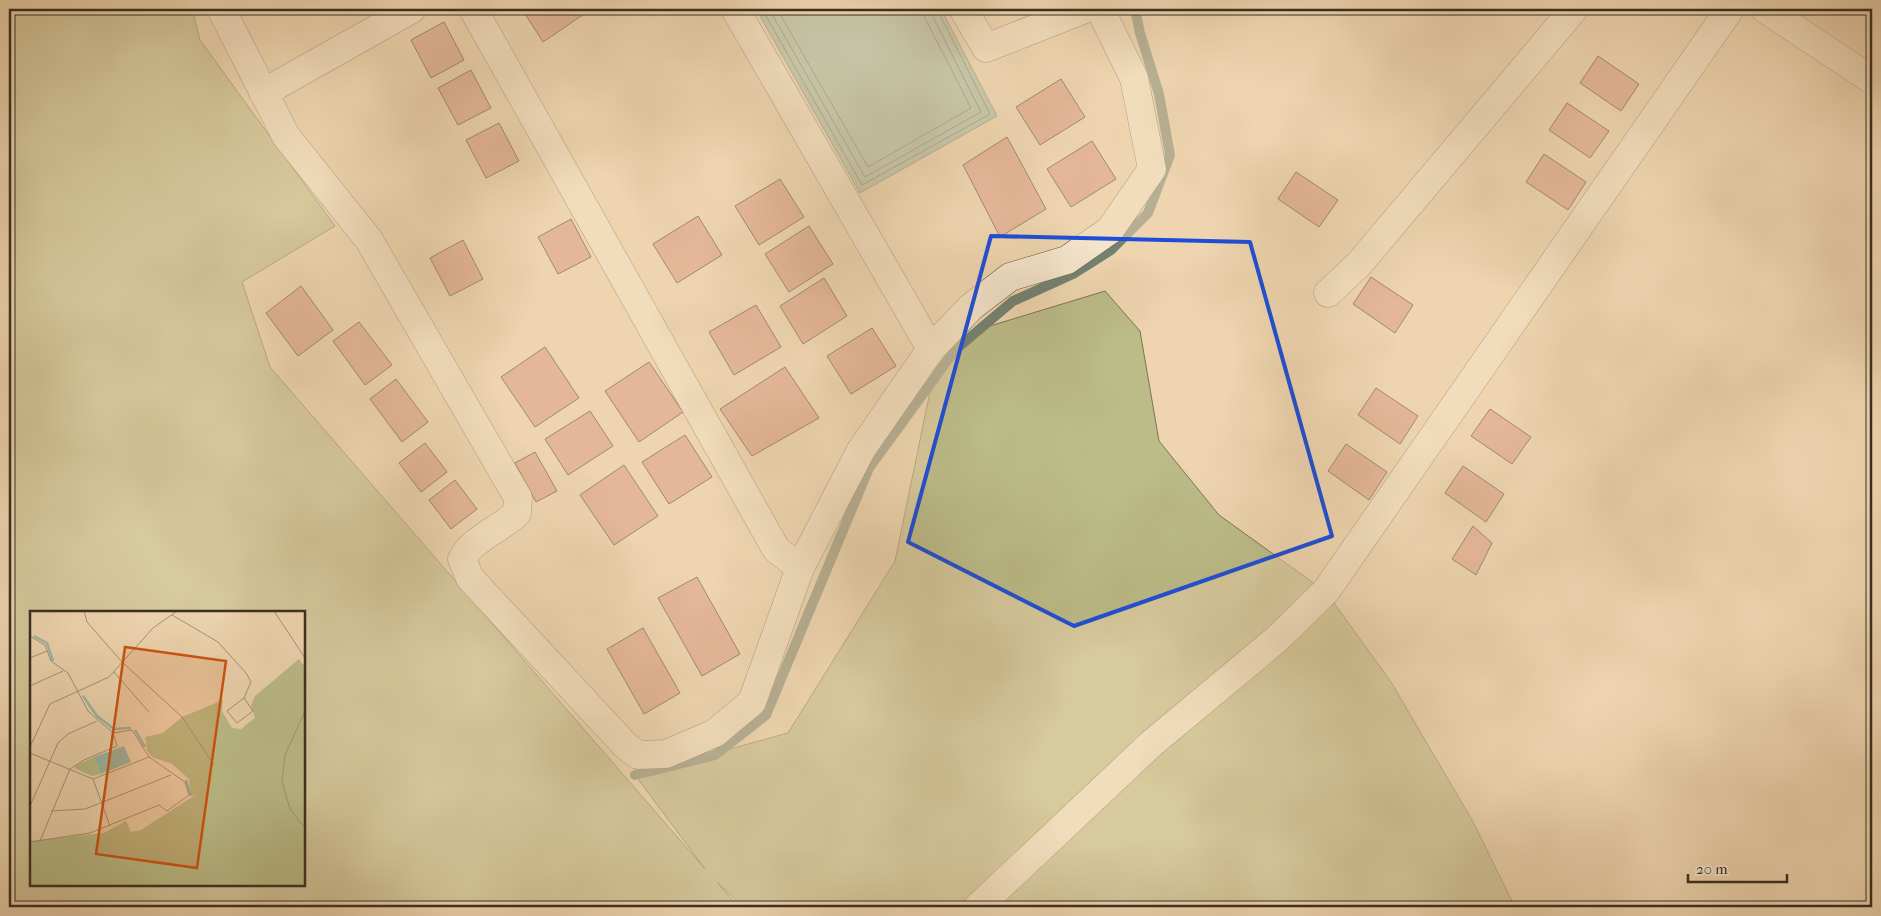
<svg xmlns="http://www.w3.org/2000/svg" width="1881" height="916" font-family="'IM FELL French Canon',serif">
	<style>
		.green { fill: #bbbc88; stroke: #7a7656; fill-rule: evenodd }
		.water { fill: #9bb9a6; stroke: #748272 }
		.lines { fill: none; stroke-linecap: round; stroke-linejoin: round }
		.shore { stroke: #6a7465; stroke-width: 1 }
		.stream { stroke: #748272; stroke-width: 10 }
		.building { fill: #d7937c; stroke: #3a2f24 }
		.minor-casing { stroke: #675847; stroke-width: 29 }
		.tertiary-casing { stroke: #675847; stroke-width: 29 }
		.minor { stroke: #f4e4cb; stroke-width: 28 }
		.tertiary { stroke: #f4e4cb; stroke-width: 28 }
		.marked { fill: none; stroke: #1d4ed8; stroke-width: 4; stroke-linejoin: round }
		.inset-river { fill: none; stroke: #9bb9a6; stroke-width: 2.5 }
		.inset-road { fill: none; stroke: #a69377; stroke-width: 1 }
		.view { fill: #ce5310; fill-opacity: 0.15; stroke: #ce5310; stroke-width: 2.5 }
		.inset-edge { fill: none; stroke: #3a2f24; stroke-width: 2.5 }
	</style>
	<rect width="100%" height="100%" fill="#eed5af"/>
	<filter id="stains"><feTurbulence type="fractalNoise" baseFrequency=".004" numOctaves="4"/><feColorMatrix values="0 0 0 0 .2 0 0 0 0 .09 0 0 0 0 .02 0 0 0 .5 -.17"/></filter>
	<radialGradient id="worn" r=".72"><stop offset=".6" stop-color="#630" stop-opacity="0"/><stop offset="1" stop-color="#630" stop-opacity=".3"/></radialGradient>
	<path class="green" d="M9,9H192L200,40L335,226L242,282L270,367L705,869L635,775L788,733L895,561L932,382L980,329L1105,291L1140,331L1159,441L1219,515L1326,592L1391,682L1472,820L1515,907H743L717,882L738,907H9ZM31,612H304V885H31Z"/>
	<polygon class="water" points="756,9 941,9 997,116 860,193"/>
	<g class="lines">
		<g class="shore">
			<polyline points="762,9 862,185 990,114 937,9"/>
			<polyline points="769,9 865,177 981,112 932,15 931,9"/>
			<polyline points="777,9 868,167 971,108 925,18 923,9"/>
		</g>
		<polyline class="stream" points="635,775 715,755 766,715 869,468 955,350 1013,301 1073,274 1111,250 1148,213 1170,155 1159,94 1140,33 1135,9"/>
	</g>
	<g class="building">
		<polygon points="522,9 585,9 587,12 543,42"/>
		<polygon points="444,22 464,60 431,78 411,40"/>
		<polygon points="1598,56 1639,84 1621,111 1580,83"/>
		<polygon points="471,70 491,108 458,125 438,88"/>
		<polygon points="1061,79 1085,117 1040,145 1016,107"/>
		<polygon points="1567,103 1609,131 1590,158 1549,130"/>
		<polygon points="499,123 519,161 486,178 466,140"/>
		<polygon points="1007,137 1046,209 1000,237 963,165"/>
		<polygon points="1092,141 1116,179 1071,207 1047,169"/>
		<polygon points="1544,154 1586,182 1568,210 1526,182"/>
		<polygon points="1296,172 1338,200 1319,227 1278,199"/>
		<polygon points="780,179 804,217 759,245 735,206"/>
		<polygon points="698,216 722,255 677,283 653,244"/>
		<polygon points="571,219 591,257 558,274 538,237"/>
		<polygon points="809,226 833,264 789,292 765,254"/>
		<polygon points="463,240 483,279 450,296 430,258"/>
		<polygon points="1371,277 1413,305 1395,333 1353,304"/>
		<polygon points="824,278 847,316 803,344 780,306"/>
		<polygon points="301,286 333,330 298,356 266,313"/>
		<polygon points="756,305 781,347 734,375 709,332"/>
		<polygon points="359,322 392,365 365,385 333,341"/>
		<polygon points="872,328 896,366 851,394 827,356"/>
		<polygon points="545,347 579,398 535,427 501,377"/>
		<polygon points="649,362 683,412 639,442 605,391"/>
		<polygon points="785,367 819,418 752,456 720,409"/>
		<polygon points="396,379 428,422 402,442 370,399"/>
		<polygon points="1376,388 1418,416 1400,444 1358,415"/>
		<polygon points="1490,409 1531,437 1512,464 1471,436"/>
		<polygon points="590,411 613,446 568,475 545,439"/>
		<polygon points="685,435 712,477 669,504 642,462"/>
		<polygon points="425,443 447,472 421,492 399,463"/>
		<polygon points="1346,444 1387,472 1369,500 1328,471"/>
		<polygon points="535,452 557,491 536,502 515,463"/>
		<polygon points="624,465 658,516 614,545 580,495"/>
		<polygon points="1463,466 1504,494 1486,522 1445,493"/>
		<polygon points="455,480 477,509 451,529 429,500"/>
		<polygon points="1473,526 1492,543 1476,575 1452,559"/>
		<polygon points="697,577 740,654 702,676 658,598"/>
		<polygon points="643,628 680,693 644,714 607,649"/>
	</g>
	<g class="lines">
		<g class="minor-casing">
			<g id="minor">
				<path d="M221,9L286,136L369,240L518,498L517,513C501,529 472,539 462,559L470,578L626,746L638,755L666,754L715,733L752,702L800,568L861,450L931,349L971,307L1010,277L1067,260L1110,230L1152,169L1134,78L1100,9"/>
				<polyline points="473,9 776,549 800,568"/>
				<polyline points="735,9 931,349"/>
				<polyline points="963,9 986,48 1085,9"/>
				<polyline points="263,93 412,9"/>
				<polyline points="1328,293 1359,264 1574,9"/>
				<polyline points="978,907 1151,744 1277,639 1326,591 1730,9"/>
			</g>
		</g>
		<g class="tertiary-casing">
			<polyline id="tertiary" points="1765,9 1872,80"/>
		</g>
		<use href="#minor" class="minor"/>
		<use href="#tertiary" class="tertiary"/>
	</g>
	<path d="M0 0H1881V916H0ZM991,236L1250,242L1332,536L1074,626L908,542Z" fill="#eed5af" fill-opacity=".55" fill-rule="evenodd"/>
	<path class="marked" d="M991,236L1250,242L1332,536L1074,626L908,542Z"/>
	<g transform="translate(30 611)">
		<rect width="275" height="275" fill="#eed5af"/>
		<path d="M269,48L275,56V275H0V230L74,222L96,210L101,221L111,219L165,184L161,185L159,168L142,153L122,146L117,140L115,126L133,122L152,106L193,89L192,100L202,117L211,118L225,107L221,95L225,85ZM64,146L71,163L62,165L46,158L45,155Z" fill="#bbbc88"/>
		<path d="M94,135L101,151L71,163L64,146Z" fill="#9bb9a6"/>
		<path class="inset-river" d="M4,25L17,32L23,50M53,85L67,105L84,118L101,117M105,119L115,136M156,169L161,185"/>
		<path class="inset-road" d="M54,0L57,11L92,51L152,106L184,154M244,0L275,47M142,4L188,31L216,62L221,71L214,87L223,100L207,112L197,100L214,87M0,25L15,34L21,50L38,62L58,100L83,122L87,135L54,149L40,158L10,230M0,47L17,40M84,61L119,101M0,75L33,60M275,100L255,144L252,171L260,198L275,217M0,136L20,93L79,66L123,17L147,0M0,142L63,168L80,215M63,168L119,146M0,195L28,132L38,123L67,110M21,200L55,198L141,164M0,231L60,222L129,194L137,200L159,184L155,171L119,146L102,119L83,122"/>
		<path class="view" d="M95,36L196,50L167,257L66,243Z"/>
		<rect width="275" height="275" class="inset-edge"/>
	</g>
	<rect width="1881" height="916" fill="none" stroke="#eed5af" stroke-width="30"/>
	<rect x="10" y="10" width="1861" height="896" fill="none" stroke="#3a2f24" stroke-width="2.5"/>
	<rect x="15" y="15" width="1851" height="886" fill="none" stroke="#3a2f24"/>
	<path d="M1688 874v8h99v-8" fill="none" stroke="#3a2f24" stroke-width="2.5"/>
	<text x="1696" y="874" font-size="15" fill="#3a2f24" stroke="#f4e4cb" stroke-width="4" paint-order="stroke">20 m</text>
	<rect width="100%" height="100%" filter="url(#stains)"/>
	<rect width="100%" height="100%" fill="url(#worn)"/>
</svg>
